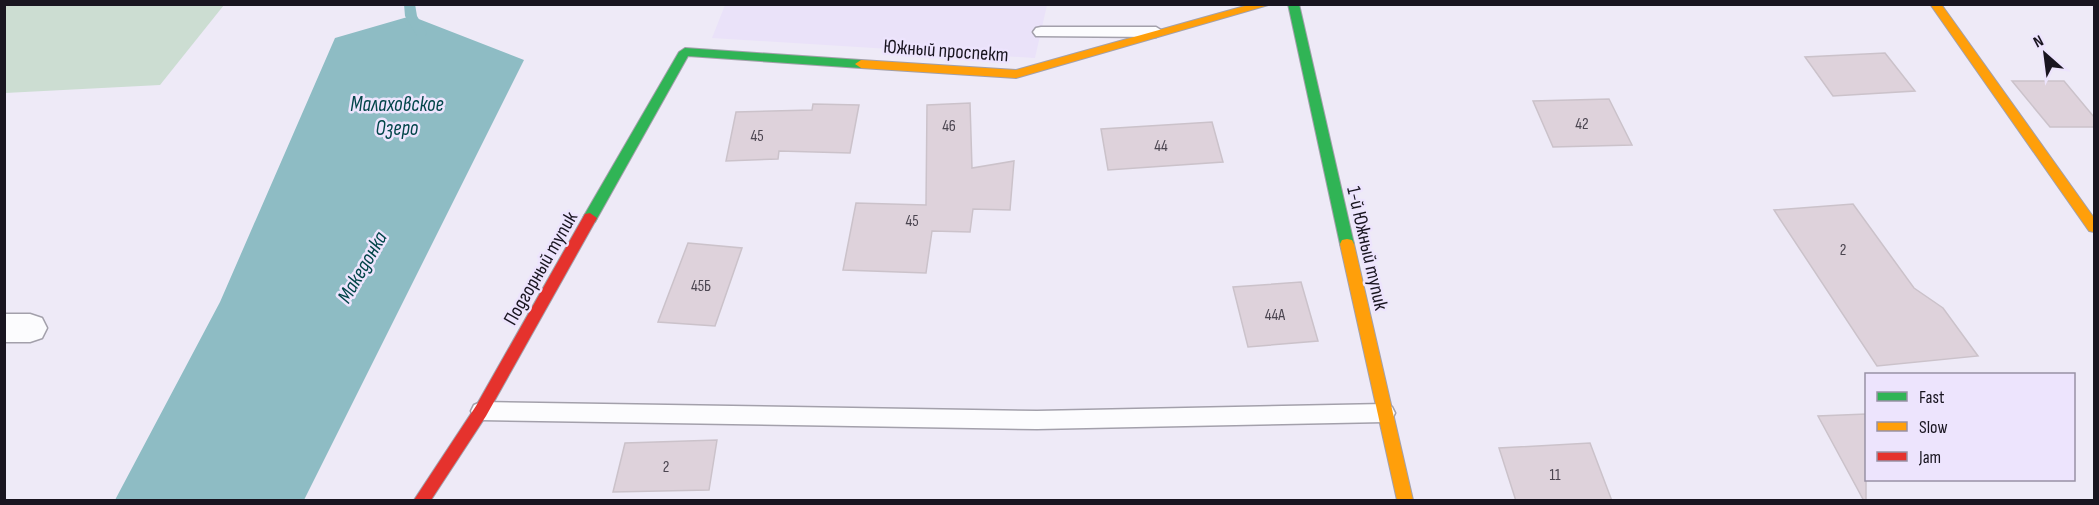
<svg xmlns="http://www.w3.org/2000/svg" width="2099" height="505" font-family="'Sofia Sans Condensed',sans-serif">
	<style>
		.built { fill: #eae2f9 }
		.green { fill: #ccddd2 }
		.water { fill: #8ebcc4 }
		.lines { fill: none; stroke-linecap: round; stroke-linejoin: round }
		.stream { fill: #8ebcc4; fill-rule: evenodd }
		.building { fill: #ded2db; stroke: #cbc2ca; stroke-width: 1.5 }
		.lane-casing { stroke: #a3a0ab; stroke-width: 3 }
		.street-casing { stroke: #a3a0ab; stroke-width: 3 }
		.fast-casing { stroke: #a3a0ab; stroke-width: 2 }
		.slow-casing { stroke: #a3a0ab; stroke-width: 2 }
		.jam-casing { stroke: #a3a0ab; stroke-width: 2 }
		.lane { fill: #fcfcfe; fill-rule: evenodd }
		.street { fill: #fcfcfe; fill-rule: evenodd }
		.fast { fill: #30b455; fill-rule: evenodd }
		.slow { fill: #ff9f0a; fill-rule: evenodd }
		.jam { fill: #e5322d; fill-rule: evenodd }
		.labels { text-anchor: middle; stroke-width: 5; stroke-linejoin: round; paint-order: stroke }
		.number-label { font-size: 16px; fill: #4b4550 }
		.street-label { font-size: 20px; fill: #191520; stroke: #ede4fd }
		.water-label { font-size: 21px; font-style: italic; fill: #024549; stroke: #ede4fd }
	</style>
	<rect width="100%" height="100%" fill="#eeeaf7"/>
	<polygon class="built" points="725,5 1047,5 1035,58 712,38"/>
	<polygon class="green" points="5,4 224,4 224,5 160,85 5,93"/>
	<polygon class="water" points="411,16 524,60 304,500 115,500 220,302 335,38"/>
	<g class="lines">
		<polygon class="stream" points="404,4 415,4 417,16 427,33 425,36 417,36 405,16"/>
	</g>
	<g class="building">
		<polygon points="1885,53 1915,91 1833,96 1805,57"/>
		<polygon points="2012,81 2064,81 2094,117 2094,127 2050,127"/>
		<polygon points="1609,99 1632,145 1553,147 1533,101"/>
		<polygon points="970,103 972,168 1014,161 1010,210 973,209 970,232 932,231 926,273 843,270 856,203 926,205 927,105"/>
		<polygon points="813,104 859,105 850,153 779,151 778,159 726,161 736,112 812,110"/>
		<polygon points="1212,122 1223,162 1108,170 1101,129"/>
		<polygon points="1853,204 1914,288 1943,308 1978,356 1877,366 1774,210"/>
		<polygon points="688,243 742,248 715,326 658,322"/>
		<polygon points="1301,282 1318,341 1248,347 1233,287"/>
		<polygon points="1866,414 1866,501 1864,501 1818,416"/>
		<polygon points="717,440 709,490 613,492 625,443"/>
		<polygon points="1590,443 1612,501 1516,501 1499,448"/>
	</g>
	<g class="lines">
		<g class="lane-casing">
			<g id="lane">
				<polygon points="1041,27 1156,27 1164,32 1156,37 1036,36 1033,32 1036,28"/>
				<polygon points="481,402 1037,411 1385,404 1392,407 1395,413 1392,419 1385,422 1037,429 481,420 474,417 471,411 474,405"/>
			</g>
		</g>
		<g class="street-casing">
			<polygon id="street" points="4,314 30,314 42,318 47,328 42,338 30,342 4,342"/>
		</g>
		<g class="fast-casing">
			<g id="fast">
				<polygon points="1288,4 1299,4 1354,244 1352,248 1342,248 1340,244"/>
				<polygon points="685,48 861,60 867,64 861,68 688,56 595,222 585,222 583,218 585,214 679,52"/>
			</g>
		</g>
		<g class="slow-casing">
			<g id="slow">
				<polygon points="1252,4 1272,4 1016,78 861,68 855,64 861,60 1016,70"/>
				<polygon points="1930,4 1941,4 2094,218 2094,232 2089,231"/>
				<polygon points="1347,239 1352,240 1354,244 1413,500 1397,500 1340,244 1342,240"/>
			</g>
		</g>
		<g class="jam-casing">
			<polygon id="jam" points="590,213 597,218 486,416 431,500 414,500 476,406 585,214"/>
		</g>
		<use href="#lane" class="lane"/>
		<use href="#street" class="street"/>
		<use href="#fast" class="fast"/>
		<use href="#slow" class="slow"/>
		<use href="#jam" class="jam"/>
	</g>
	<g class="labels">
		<g class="number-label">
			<text x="1582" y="129">42</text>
			<text x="949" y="131">46</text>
			<text x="757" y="141">45</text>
			<text x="1161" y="151">44</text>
			<text x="912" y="226">45</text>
			<text x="1843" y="255">2</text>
			<text x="701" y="291">45Б</text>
			<text x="1275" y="320">44А</text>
			<text x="666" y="472">2</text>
			<text x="1555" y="480">11</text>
		</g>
		<g class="street-label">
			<text transform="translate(946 50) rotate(4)" y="7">Южный проспект</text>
			<text transform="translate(1368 248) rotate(77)" y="7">1-й Южный тупик</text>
			<text transform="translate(540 268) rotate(-60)" y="7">Подгорный тупик</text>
		</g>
		<g class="water-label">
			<text x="397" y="111">Малаховское<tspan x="397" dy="24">Озеро</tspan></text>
			<text transform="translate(362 267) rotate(-60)" y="7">Македонка</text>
		</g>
	</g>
	<rect width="2099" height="505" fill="none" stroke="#191520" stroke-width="12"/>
	<rect x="1865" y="373" width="210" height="108" fill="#ede4fd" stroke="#9891a5" stroke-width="1.5"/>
	<rect x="1877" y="392" width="30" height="9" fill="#30b455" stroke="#9891a5" stroke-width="1.5"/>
	<text x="1919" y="403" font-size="18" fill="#191520">Fast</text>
	<rect x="1877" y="422" width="30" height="9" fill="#ff9f0a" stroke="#9891a5" stroke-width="1.5"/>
	<text x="1919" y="433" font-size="18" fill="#191520">Slow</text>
	<rect x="1877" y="452" width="30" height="9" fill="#e5322d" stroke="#9891a5" stroke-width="1.5"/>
	<text x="1919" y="463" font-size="18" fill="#191520">Jam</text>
	<g transform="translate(2045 54) rotate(332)" stroke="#ede4fd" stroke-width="4.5" paint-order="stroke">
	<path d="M0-4.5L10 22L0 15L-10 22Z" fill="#191520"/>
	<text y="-9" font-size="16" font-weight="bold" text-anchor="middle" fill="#191520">N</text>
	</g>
</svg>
